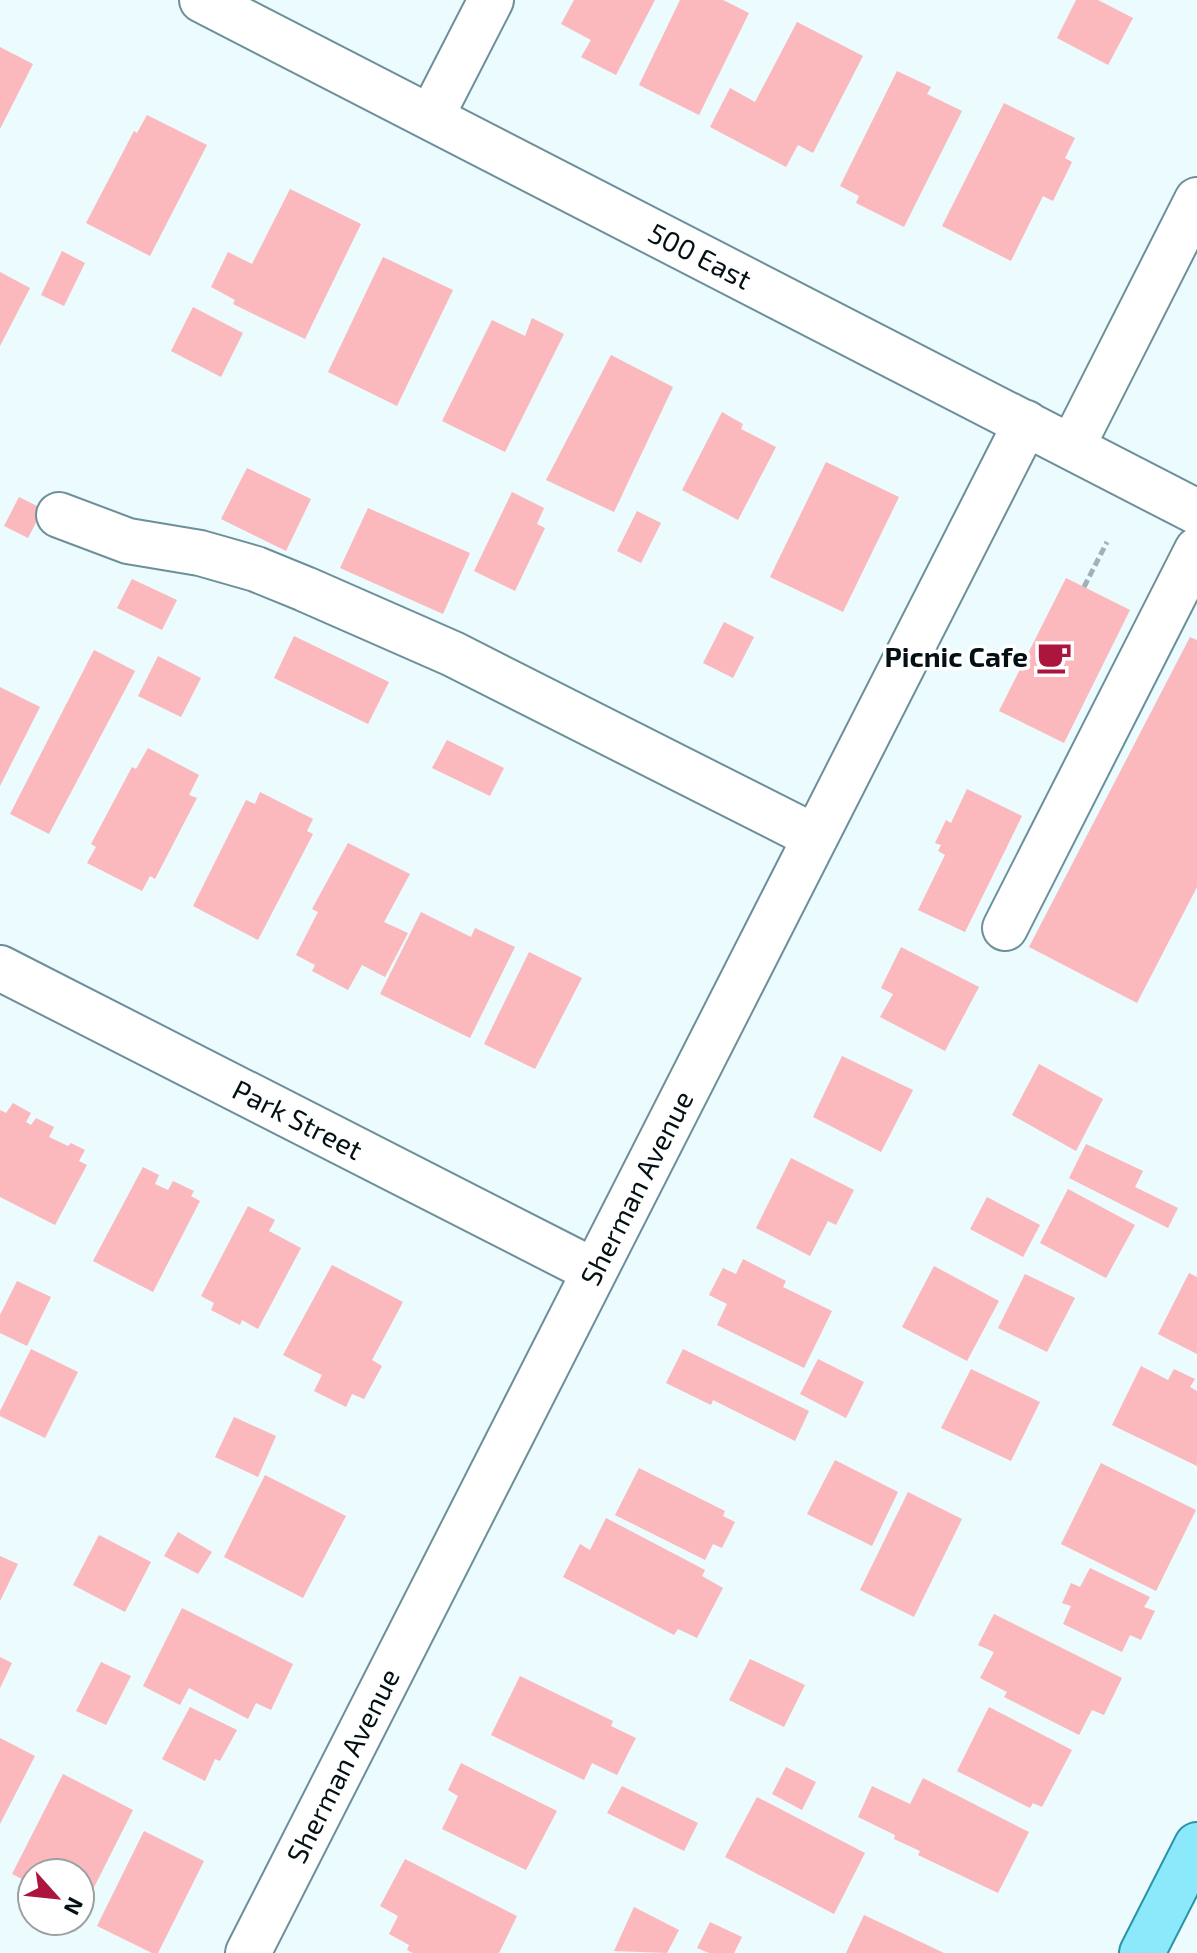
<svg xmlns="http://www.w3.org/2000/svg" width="1197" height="1953" font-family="'Exo 2',sans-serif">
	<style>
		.building { fill: #fbb8bd }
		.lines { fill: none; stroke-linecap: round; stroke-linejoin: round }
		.minor-casing { stroke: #6c9099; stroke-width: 48 }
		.major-casing { stroke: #2a93a8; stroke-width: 48 }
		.path { stroke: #a2b1b4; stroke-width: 5; stroke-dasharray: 8 4; stroke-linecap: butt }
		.minor { stroke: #fff; stroke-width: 44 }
		.major { stroke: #8ce8fb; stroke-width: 44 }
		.labels { text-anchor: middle; stroke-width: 7; stroke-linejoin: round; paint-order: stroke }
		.street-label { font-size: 28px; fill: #041114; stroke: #fff }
		.poi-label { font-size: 28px; font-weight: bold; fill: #041114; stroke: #fff; text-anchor: end }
	</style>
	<rect width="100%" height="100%" fill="#ebfbfe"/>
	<g class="building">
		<polygon points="574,0 655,0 616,75 581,57 591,40 561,24"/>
		<polygon points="680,0 723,0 749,13 699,115 639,85"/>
		<polygon points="1076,0 1098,0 1133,18 1108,65 1057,38"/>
		<polygon points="797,22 863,56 813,153 798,145 786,167 710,127 730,88 755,102"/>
		<polygon points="0,47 33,64 0,129"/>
		<polygon points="897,71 931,87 927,94 962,111 904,227 856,203 859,196 840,186"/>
		<polygon points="1004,103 1075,138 1065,158 1072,162 1053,201 1043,196 1011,261 942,226"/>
		<polygon points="147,115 207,145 150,256 86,223 134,131 137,133"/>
		<polygon points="290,189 361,224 305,339 233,304 235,300 211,287 228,252 252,264"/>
		<polygon points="62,251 85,263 64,306 41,295"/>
		<polygon points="383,257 453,290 397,406 328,372"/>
		<polygon points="0,272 30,288 0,346"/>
		<polygon points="193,307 243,333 221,377 171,351"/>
		<polygon points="532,318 564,334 505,452 442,421 492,320 525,336"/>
		<polygon points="611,355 673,387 614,512 546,480"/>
		<polygon points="722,412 743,424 741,429 776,447 738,520 682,490"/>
		<polygon points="826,462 899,497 843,612 770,577"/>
		<polygon points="247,468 311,499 286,551 221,519"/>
		<polygon points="512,492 544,508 537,524 545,528 515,591 474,571"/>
		<polygon points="19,497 43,509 28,538 4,526"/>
		<polygon points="368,508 470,553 443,614 340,568"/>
		<polygon points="637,511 661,523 641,563 617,551"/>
		<polygon points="1066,578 1130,610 1064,743 999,711"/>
		<polygon points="132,579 177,600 162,630 117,608"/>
		<polygon points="724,622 754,637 733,678 703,663"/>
		<polygon points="294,636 389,682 368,724 274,678"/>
		<polygon points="1190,637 1197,640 1197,887 1137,1003 1029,947"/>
		<polygon points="94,650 135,671 49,834 10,814"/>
		<polygon points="158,656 201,678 181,717 138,696"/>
		<polygon points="0,687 40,707 0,786"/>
		<polygon points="447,740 504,768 490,796 432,768"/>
		<polygon points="148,748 199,775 189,795 197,798 155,879 150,876 142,891 87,863 96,847 91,844 132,767 136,769"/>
		<polygon points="967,789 1022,816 965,932 918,910 945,855 938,851 941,845 935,843 946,820 951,823"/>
		<polygon points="260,792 313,819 307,831 313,834 258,940 193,906 246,800 255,804"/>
		<polygon points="348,843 410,874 384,922 408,933 385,977 362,965 348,990 312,971 315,965 296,955 318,912 312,909"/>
		<polygon points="421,912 471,937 475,928 515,947 470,1038 380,994"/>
		<polygon points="901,947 979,987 945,1051 880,1017 893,994 881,988"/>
		<polygon points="529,952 582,978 535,1069 484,1044"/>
		<polygon points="842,1056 913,1090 881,1152 813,1117"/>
		<polygon points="1039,1064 1103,1099 1076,1151 1012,1115"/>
		<polygon points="13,1103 31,1113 26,1122 31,1125 36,1118 54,1127 49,1137 68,1146 71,1143 85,1150 79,1161 87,1165 55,1225 0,1197 0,1110 6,1113"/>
		<polygon points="1086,1144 1143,1171 1135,1187 1178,1208 1168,1228 1069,1178"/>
		<polygon points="791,1158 854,1190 836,1225 828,1221 810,1256 756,1228"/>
		<polygon points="143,1167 159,1175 155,1184 168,1190 173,1181 194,1191 191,1196 200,1201 153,1292 93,1261"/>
		<polygon points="1068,1189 1135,1225 1106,1278 1040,1243"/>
		<polygon points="987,1197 1040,1225 1023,1257 970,1229"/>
		<polygon points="248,1206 275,1220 269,1231 301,1248 258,1329 242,1320 240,1325 211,1310 214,1303 201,1296"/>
		<polygon points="743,1259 786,1281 783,1287 832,1311 804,1368 717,1325 727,1304 709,1295 723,1268 736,1274"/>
		<polygon points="332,1265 403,1302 372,1360 382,1366 364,1399 352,1394 346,1407 314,1391 322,1375 283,1355"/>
		<polygon points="934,1266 999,1301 967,1361 902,1327"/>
		<polygon points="1189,1273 1197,1277 1197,1354 1158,1334"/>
		<polygon points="1025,1274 1075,1298 1047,1352 998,1328"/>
		<polygon points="17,1281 51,1297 27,1346 0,1333 0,1315"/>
		<polygon points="31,1349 78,1372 45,1438 0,1416 0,1411"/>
		<polygon points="683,1349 809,1411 795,1441 713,1400 711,1405 666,1383"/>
		<polygon points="818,1359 864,1382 846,1418 800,1394"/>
		<polygon points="1141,1366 1168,1380 1174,1369 1195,1379 1190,1387 1197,1391 1197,1466 1112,1425"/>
		<polygon points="971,1369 1040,1402 1011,1461 941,1428"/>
		<polygon points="234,1417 276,1436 258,1477 215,1457"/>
		<polygon points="835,1460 898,1492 872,1546 807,1514"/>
		<polygon points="1101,1463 1196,1510 1156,1591 1061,1544"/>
		<polygon points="639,1468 725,1511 723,1516 735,1522 722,1548 713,1544 705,1560 615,1515"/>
		<polygon points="265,1475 346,1516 303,1598 224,1557"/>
		<polygon points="908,1492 962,1519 914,1617 860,1590"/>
		<polygon points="606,1518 705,1570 702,1576 723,1588 697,1638 678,1629 674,1635 563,1577 580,1544 590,1550"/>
		<polygon points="178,1532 212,1552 198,1574 164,1556"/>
		<polygon points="99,1535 151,1562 125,1612 73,1585"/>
		<polygon points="0,1556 18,1564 0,1601"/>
		<polygon points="1090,1568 1150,1597 1144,1607 1155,1611 1141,1640 1130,1635 1122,1652 1063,1624 1071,1606 1062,1603 1071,1583 1080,1587"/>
		<polygon points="182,1608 293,1664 271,1710 256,1703 248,1719 189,1688 180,1705 143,1686"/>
		<polygon points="994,1614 1122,1678 1104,1715 1092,1710 1079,1735 1004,1697 1007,1692 980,1678 994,1652 978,1645"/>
		<polygon points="0,1657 12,1663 0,1688"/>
		<polygon points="750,1659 805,1685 784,1727 729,1700"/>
		<polygon points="101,1662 131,1676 106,1725 76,1711"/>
		<polygon points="520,1676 613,1721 611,1726 636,1738 617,1775 592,1763 584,1780 491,1735"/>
		<polygon points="190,1707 237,1730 220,1761 215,1759 205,1781 162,1759"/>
		<polygon points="989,1707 1072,1750 1042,1807 1033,1803 1030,1808 957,1771"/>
		<polygon points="0,1738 35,1756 0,1824"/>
		<polygon points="461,1763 557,1811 526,1870 442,1829 458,1796 448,1790"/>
		<polygon points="786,1767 816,1782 802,1810 772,1794"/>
		<polygon points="63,1774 133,1810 80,1915 80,1873 32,1873 32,1884 12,1874"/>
		<polygon points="923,1778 1029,1832 998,1893 918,1855 920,1851 894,1839 895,1835 858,1817 872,1786 910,1804"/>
		<polygon points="622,1786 698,1823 684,1851 607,1813"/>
		<polygon points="757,1797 865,1853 834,1914 725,1857"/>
		<polygon points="144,1831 204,1861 158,1953 152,1953 97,1926"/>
		<polygon points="405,1859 517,1916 499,1953 413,1953 407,1950 409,1945 389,1934 398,1916 380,1906"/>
		<polygon points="634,1907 679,1930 667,1953 614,1951"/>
		<polygon points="864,1915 944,1953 846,1953"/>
		<polygon points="710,1922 742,1937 734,1953 709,1953 697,1948"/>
	</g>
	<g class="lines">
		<g class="minor-casing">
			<g id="minor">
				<path id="s1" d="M202,0L1197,512"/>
				<polyline points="431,117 491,0"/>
				<polyline points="1072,447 1197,200"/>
				<polyline points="59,515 128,541 200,553 256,569 305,589 453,654 815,837"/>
				<polyline points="1005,928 1197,550"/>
				<path id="s2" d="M0,968L594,1271"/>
				<path id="s3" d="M248,1953L1026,423"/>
			</g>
		</g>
		<g class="major-casing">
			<polyline id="major" points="1142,1953 1197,1845"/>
		</g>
		<polyline class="path" points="1084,587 1107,542"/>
		<use href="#minor" class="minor"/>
		<use href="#major" class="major"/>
	</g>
	<defs>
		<g id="cafe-bare" transform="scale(2.76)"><path d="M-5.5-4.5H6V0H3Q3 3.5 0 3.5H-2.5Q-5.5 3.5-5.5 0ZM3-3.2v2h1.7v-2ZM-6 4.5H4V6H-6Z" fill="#ab153e" stroke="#fff" stroke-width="2.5" paint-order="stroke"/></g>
	</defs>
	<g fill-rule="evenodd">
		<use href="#cafe-bare" x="1054" y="657"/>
	</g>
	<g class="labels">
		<g class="street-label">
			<text dy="10" stroke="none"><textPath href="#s1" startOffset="560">500 East</textPath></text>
			<text dy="10" stroke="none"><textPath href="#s2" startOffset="334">Park Street</textPath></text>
			<text dy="10" stroke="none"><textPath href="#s3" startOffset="858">Sherman Avenue</textPath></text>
			<text dy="10" stroke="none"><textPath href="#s3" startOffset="210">Sherman Avenue</textPath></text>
		</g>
		<g class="poi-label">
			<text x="1028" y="667">Picnic Cafe</text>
		</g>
	</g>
	<g transform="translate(56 1897) rotate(117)"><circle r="38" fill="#ffffff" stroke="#9ba0a1" stroke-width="2"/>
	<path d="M0-6L14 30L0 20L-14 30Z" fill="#ab153e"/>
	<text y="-12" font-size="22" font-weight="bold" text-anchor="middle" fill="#041114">N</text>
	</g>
</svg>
